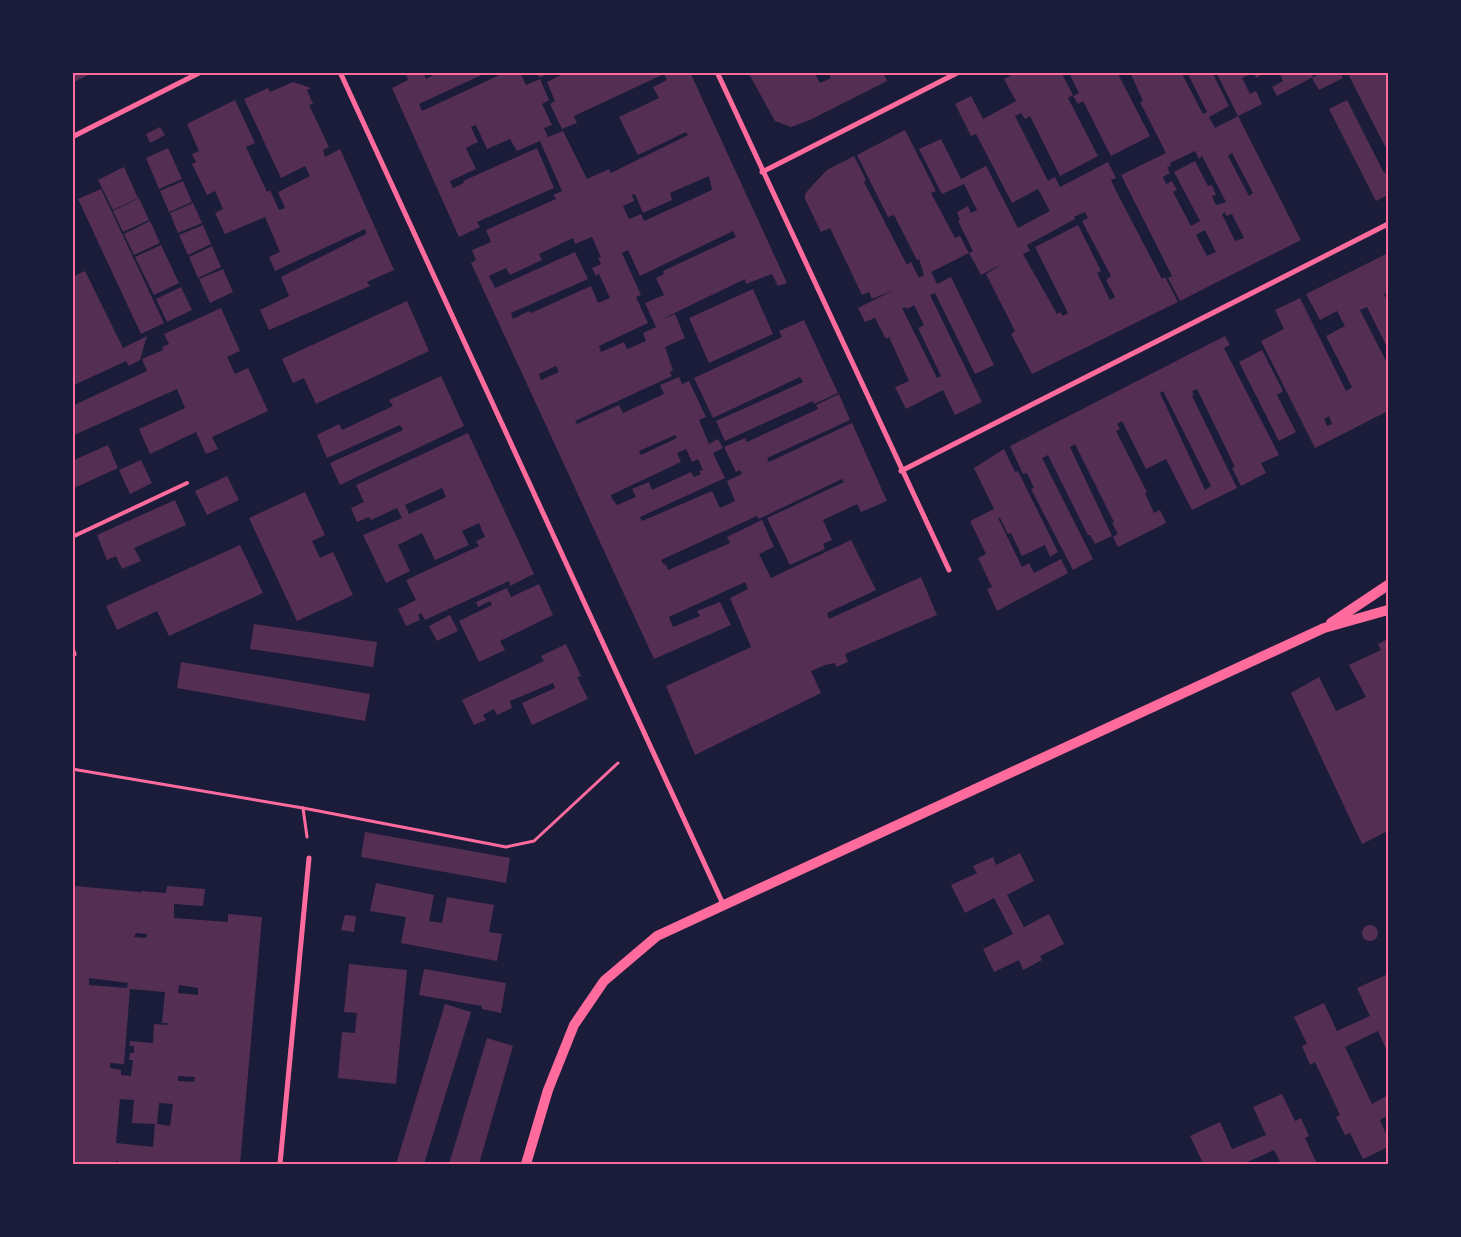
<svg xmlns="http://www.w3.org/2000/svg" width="1461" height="1237" font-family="'Source Sans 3',sans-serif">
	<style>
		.building { fill: #542f53; fill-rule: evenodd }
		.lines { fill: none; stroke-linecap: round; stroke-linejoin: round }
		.path { stroke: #ff6b9d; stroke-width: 3 }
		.service { stroke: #ff6b9d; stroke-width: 4 }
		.minor { stroke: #ff6b9d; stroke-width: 5 }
		.secondary { stroke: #ff6b9d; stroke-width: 10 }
		.neatline { fill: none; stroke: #ff6b9d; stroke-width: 2 }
	</style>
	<rect width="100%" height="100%" fill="#1b1b3a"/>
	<g class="building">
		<polygon points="72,72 94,72 72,83"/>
		<path d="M405,72H423L426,79L439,72H488L419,104L422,111L506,72H520L526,85L540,79L549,100L542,104L552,125L544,128L548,137L563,131L587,179L609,169L611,173L688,135L686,132L638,155L619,117L659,98L653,87L667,80L664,74L574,116L577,123L562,129L550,104L555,101L547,82L567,72H690L787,283L778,286L772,274L746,284L745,279L660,320L675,314L685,338L665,347L673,370L670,372L672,376L575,421L577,424L619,405L623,413L664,394L660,385L679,377L682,384L689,381L706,417L699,420L709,444L718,439L723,448L713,453L725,478L640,517L642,521L712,491L720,508L735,501L727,481L742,474L740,470L736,472L724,447L745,438L747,442L818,409L816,405L839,394L850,420L767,458L769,462L852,423L887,501L861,512L857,504L823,520L832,540L823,544L825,549L790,565L767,518L844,482L842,479L759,519L757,516L661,560L664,565L666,564L668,570L730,543L727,537L762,520L774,547L759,554L771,578L851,540L876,590L827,613L829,619L921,577L937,615L845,654L848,662L836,667L835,663L825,665L811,671L821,693L695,755L666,686L751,647L730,598L748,589L745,582L669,617L673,627L700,616L697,611L720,602L731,625L654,659L471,263L476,260L472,250L491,242L486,230L556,199L553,195L562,191L540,141L517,151L510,139L487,149L476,125L471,127L478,142L466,148L476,169L450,181L453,188L464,183L463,181L537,148L554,188L477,222L480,227L459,237L392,88L408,80ZM709,176L712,190L644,221L641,214L629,219L623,206L634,201L632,195L635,194L643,213L672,200L670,193ZM733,231L736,237L663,271L664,274L656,278L664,295L645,303L656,327L643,333L646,341L627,349L624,342L601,352L599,346L648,323L636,297L641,295L622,253L628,250L640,276ZM592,237L601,257L598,258L601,264L592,268L596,276L599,274L610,298L598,303L591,286L531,313L529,311L513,319L511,313L588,279L575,252L495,288L489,276L506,268L510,275L542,260L539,254L573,238L575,244ZM556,366L559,372L541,380L539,374ZM675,435L677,438L641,455L639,451ZM686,449L692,462L698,459L703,470L699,471L701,474L694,477L691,472L652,490L649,482L632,489L636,497L617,505L612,499L611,495L681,462L677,453Z"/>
		<polygon points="537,72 552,72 539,78"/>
		<polygon points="752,72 814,72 820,83 831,78 828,72 883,72 887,81 810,120 791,127 775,121 749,74"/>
		<path d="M1017,72H1061L1073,95L1068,98L1098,156L1060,176L1030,116L1025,119L1021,113L1015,116L1048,181L1055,177L1060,187L1108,162L1116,178L1111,180L1115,189L1162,279L1165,277L1178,302L1032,374L1011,334L1015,331L986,274L1004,263L981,275L969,253L973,251L958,221L960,220L957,212L968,206L971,213L977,210L964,184L942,194L919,149L941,139L961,179L986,166L1018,228L1050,211L1038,189L1012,203L976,134L971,136L955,104L971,96L983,119L1016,101L1004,79ZM1085,212L1088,218L1082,221L1111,276L1106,280L1115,297L1110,300L1097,273L1101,271L1078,225L1035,247L1068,313L1063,316L1060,312L1057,314L1023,254L1030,251L1027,245L1075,219L1074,217Z"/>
		<polygon points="1072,72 1117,72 1150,136 1111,156 1083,101 1078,104 1073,96 1079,93 1070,75"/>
		<path d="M1130,72H1181L1203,114L1207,112L1187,72H1212L1229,106L1209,117L1215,128L1238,116L1301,240L1180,301L1168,278L1172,276L1121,175L1166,153L1140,102L1143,101ZM1195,151L1199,159L1202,156L1226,202L1216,205L1212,196L1216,195L1212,185L1208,186L1195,161L1174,172L1200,221L1191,226L1173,192L1177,190L1172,181L1166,184L1163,177L1170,173L1167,167L1171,166L1170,163ZM1232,153L1253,193L1249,196L1228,156ZM1225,212L1226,216L1232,214L1244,238L1235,241L1222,214ZM1205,230L1216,252L1207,256L1196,235Z"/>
		<polygon points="1216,72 1246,72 1248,75 1242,78 1250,94 1256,91 1262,104 1238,116"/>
		<polygon points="1254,72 1266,72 1256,78"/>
		<polygon points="1279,72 1311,72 1313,77 1277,96 1272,87 1283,81"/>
		<polygon points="1323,72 1340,72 1343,78 1319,90 1312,78"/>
		<polygon points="1355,72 1388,72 1388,152 1349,76"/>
		<polygon points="293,82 311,88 307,90 313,104 309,105 329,147 323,150 325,157 340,149 394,270 367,282 370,286 269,330 260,310 289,296 281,277 366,234 365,229 275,271 269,257 280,252 265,217 225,234 215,213 223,209 215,191 207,195 192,164 196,162 192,154 199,151 187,124 235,100 255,143 246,147 267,192 270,190 279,210 285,208 278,192 310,176 305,166 281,178 244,99 268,88 270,92"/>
		<polygon points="1347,100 1384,173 1387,172 1388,175 1388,195 1376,201 1329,109"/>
		<polygon points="160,127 165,135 150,143 146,134"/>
		<path d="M905,130L936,191L931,193L955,238L960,236L969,253L931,272L937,284L951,277L994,365L975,374L935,293L930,295L982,402L955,415L943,390L906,409L895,387L909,381L889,337L886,339L875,318L865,322L858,308L894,290L872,299L869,292L862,295L830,228L821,232L805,199V194L810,188L827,170L854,156L866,180L864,182L907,265L911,262L919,278L924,275L919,259L917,260L894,215L888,217L857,155ZM914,305L924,325L918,328L941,376L937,378L902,308L906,307L907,309Z"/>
		<polygon points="168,148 182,179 159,189 146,158"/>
		<polygon points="124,167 138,198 113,210 98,180"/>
		<polygon points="183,181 192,202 169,212 160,191"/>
		<polygon points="101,189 164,323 141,334 78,199"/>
		<polygon points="139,198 149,220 123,232 113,211"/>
		<polygon points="193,203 202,223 178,233 170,213"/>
		<polygon points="150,221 160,243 134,255 124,234"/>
		<polygon points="203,225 211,244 188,255 179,235"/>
		<polygon points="161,245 179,283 154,295 135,257"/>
		<polygon points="212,246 221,267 198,278 189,257"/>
		<path d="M1388,253V287L1387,288L1388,292L1384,294L1388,303V349L1367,307L1360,310L1388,365V411L1315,448L1261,341L1284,329L1275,310L1300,298L1346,391L1352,387L1326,336L1345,326L1337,311L1320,320L1306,294ZM1329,416L1332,424L1327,426L1324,419Z"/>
		<polygon points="223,269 233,292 210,303 199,279"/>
		<polygon points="85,271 123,348 147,336 140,360 129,366 126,361 72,386 72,277"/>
		<polygon points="181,287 192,310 167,322 156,299"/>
		<polygon points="753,289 773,334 709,363 689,318"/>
		<polygon points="407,301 429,351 316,404 304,378 293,383 282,359"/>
		<polygon points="221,308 240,351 227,357 235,374 248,368 268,411 212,437 218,449 206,454 196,432 150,454 139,429 185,408 177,389 72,436 72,406 147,371 142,359 163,350 162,347 169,344 164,334"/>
		<polygon points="804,320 838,393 814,404 813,401 725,441 716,421 803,382 800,377 713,418 694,378 782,337 779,331"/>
		<path d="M1225,336L1230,345L1224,348L1279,455L1261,463L1266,473L1241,486L1232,468L1235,467L1197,389L1192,391L1194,395L1192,396L1237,488L1192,510L1166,459L1146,469L1122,421L1117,424L1120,429L1116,431L1147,492L1145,493L1154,513L1160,510L1166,523L1118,547L1113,537L1118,534L1112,523L1114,522L1075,444L1070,447L1112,536L1095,544L1090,535H1088L1048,455L1042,458L1093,559L1073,570L1031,489L1034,488L1027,473L1023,474L1010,446ZM1163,391L1211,486L1205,490L1160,393Z"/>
		<polygon points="1262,350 1283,391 1277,395 1296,432 1279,441 1239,362"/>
		<polygon points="441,376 464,426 340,485 330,463 403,430 400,425 327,458 317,435 339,424 342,430 393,406 389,400"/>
		<path d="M468,433L534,574L510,586L509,581L425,620L421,613L418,615L420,620L406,626L398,609L416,600L406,580L479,546L476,541L485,537L479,523L462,531L469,545L435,560L422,533L398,545L410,571L386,583L363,535L402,518L397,508L371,520L369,517L357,522L351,508L364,502L356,485ZM442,488L446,497L409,514L405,505Z"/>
		<polygon points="108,445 118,468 72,489 72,461"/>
		<polygon points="1004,449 1015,472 1018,471 1058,552 1050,557 1045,545 1022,556 1011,533 1008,534 1000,518 998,518 1022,567 1029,563 1034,573 1061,559 1068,573 997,611 987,589 992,587 978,558 986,554 970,521 994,509 974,468"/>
		<polygon points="141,460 152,483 130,494 119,470"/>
		<polygon points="227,476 239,500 207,515 195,491"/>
		<polygon points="305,492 325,535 312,541 320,558 333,552 353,595 297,621 249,518"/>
		<polygon points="175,500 186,525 134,548 141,561 122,569 116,556 107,560 97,535"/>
		<polygon points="240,545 263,593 169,636 157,611 117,630 106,606"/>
		<polygon points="539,584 553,615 500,641 505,650 479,662 459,621 492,605 490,601 478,607 476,602 507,588 511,597"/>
		<polygon points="450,615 458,631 437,641 429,626"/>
		<polygon points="254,624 377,642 373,667 250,649"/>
		<polygon points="1388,639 1388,831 1362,844 1291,693 1319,677 1336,711 1366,697 1349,665 1381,650 1378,644"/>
		<polygon points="566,644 581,676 577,677 588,699 532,725 522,703 555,688 553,683 510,701 512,708 497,715 494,709 483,715 486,720 474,725 462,700 544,661 541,656"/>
		<polygon points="181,662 370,694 365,721 177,688"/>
		<polygon points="365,832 510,858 506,883 361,857"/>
		<polygon points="1020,853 1034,881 1007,895 1024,927 1049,914 1064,944 1040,956 1042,960 1023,970 1019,960 994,972 983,949 1013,934 994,898 965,913 951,885 977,873 973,866 993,857 996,865"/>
		<polygon points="376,883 434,895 429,921 442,923 447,897 494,905 489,932 502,934 497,961 401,943 406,917 370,911"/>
		<path d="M75,886L140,892L141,895V891L166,893L167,886L205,889L203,906L174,904V918L228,922V914L262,917L240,1164H118V1161H116L115,1164L76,1162V1164H72V904ZM136,933L147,934L146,938L134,937ZM89,978L128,983L127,988L89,985ZM179,985L198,988V995L178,993ZM130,989L165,992L162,1023H168L167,1025L154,1024L153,1043L130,1041V1046H134V1053H130L129,1060H133L131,1076L121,1075V1070L110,1068V1063L124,1064ZM178,1076L195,1077L194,1082L178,1081ZM120,1099L134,1100L132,1123L155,1124L153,1147L116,1143ZM159,1103L173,1104L170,1126L157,1124Z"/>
		<polygon points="345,915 356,916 354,932 341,930"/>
		<circle cx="1370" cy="933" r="8"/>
		<polygon points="349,964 407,970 396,1084 338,1078 342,1032 355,1033 357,1013 344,1012"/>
		<polygon points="424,969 506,983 501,1013 482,1009 482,1006 419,995"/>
		<polygon points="1386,975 1388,979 1388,1053 1378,1031 1345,1047 1372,1104 1388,1095 1388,1115 1380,1120 1388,1138 1388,1147 1363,1159 1350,1133 1345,1135 1336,1117 1340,1115 1315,1062 1310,1065 1302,1046 1307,1044 1294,1017 1324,1003 1337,1031 1370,1016 1357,988"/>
		<polygon points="445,1004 471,1012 424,1164 396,1164"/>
		<polygon points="487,1038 513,1046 479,1164 449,1164"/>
		<polygon points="1282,1094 1295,1121 1301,1118 1309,1136 1305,1138 1317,1164 1281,1164 1274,1150 1243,1164 1199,1164 1203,1163 1190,1136 1220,1122 1232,1149 1266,1135 1253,1107"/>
	</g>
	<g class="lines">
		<g class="path">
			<polyline points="72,692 73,676"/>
			<polyline points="72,769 303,808 506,847 534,841 618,763"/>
			<polyline points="303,808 307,837"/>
		</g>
		<polyline class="service" points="72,537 187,483"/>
		<g class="minor">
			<polyline points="340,72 723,904"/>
			<polyline points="717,72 949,570"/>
			<polyline points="72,137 201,72"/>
			<polyline points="762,172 959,72"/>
			<polyline points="901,471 1388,224"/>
			<polyline points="72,648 74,654"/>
			<polyline points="280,1164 309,858"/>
		</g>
		<g class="secondary">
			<polyline points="1331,623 1388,585"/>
			<polyline points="526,1164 548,1090 574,1025 604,981 657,936 1324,628 1388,610"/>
		</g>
	</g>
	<rect width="1461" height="1237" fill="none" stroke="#1b1b3a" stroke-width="148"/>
	<rect x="74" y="74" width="1313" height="1089" class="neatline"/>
</svg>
